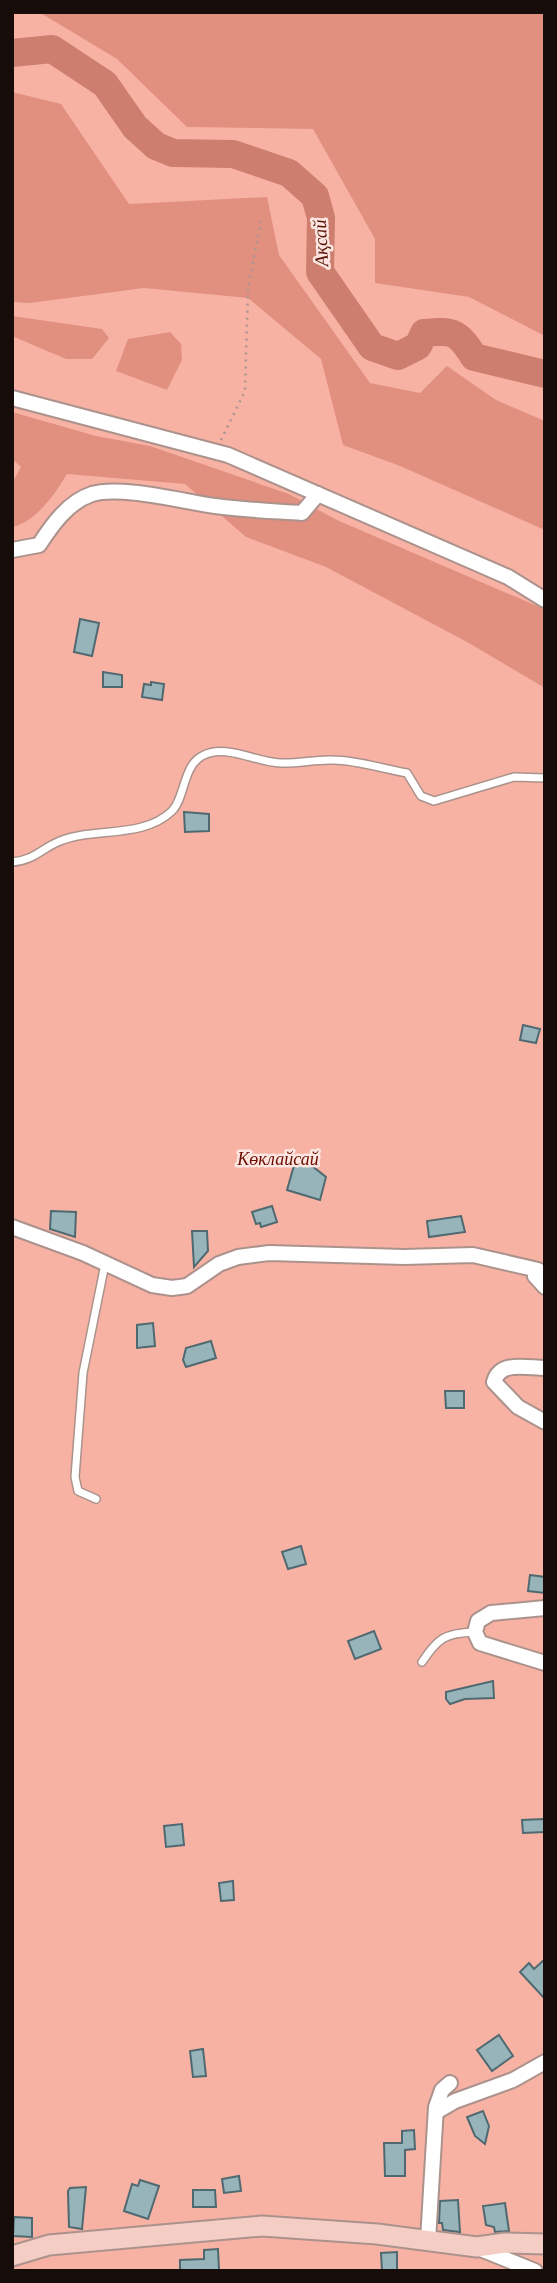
<svg xmlns="http://www.w3.org/2000/svg" width="557" height="2283" font-family="Georgia,serif">
	<style>
		.green { fill: #f8b2a4 }
		.forest { fill: #e19080 }
		.lines { fill: none; stroke-linecap: round; stroke-linejoin: round }
		.river { stroke: #cd7e6e; stroke-width: 28 }
		.building { fill: #98b4bb; stroke: #4f6970; stroke-width: 2 }
		.lane-casing { stroke: #ac928c; stroke-width: 10 }
		.street-casing { stroke: #ac928c; stroke-width: 18 }
		.secondary-casing { stroke: #ac928c; stroke-width: 23 }
		.path { stroke: #aa9590; stroke-width: 2.5; stroke-dasharray: 2 5; stroke-linecap: butt }
		.lane { stroke: #fff; stroke-width: 7 }
		.street { stroke: #fff; stroke-width: 14 }
		.secondary { stroke: #f4cdc5; stroke-width: 19 }
		.labels { text-anchor: middle; stroke-width: 5; stroke-linejoin: round; paint-order: stroke }
		.park-label { font-size: 18px; font-style: italic; fill: #6d0c00; stroke: #fce6e1 }
		.water-label { font-size: 19px; font-style: italic; fill: #5b1407; stroke: #fce6e1 }
	</style>
	<rect width="100%" height="100%" fill="#f3d7d1"/>
	<polygon class="green" points="12,12 479,12 545,47 545,2271 12,2271"/>
	<g class="forest">
		<polygon points="39,12 545,12 545,336 469,297 375,283 375,239 313,129 187,127 117,59"/>
		<polygon points="12,92 61,104 129,204 267,197 279,255 370,383 420,393 447,366 496,400 545,421 545,530 400,466 343,445 321,359 248,298 144,288 30,303 12,302"/>
		<polygon points="12,316 102,329 109,338 92,359 66,359 12,336"/>
		<polygon points="170,332 181,344 182,360 167,390 116,371 128,339"/>
		<path d="M12,412L96,436L150,446L289,494L337,520L544,609L545,688L467,642L326,567L246,537L185,484L67,474C55,494 36,522 12,527V483L21,467L12,459Z"/>
	</g>
	<g class="lines">
		<path class="river" d="M12,53L52,49L105,84L135,127L156,146L173,153L233,154L289,173L315,196L321,218L320,272L372,347L398,356L418,346L424,333C454,330 458,332 474,357L545,374"/>
	</g>
	<g class="building">
		<polygon points="80,619 99,623 92,656 74,652"/>
		<polygon points="103,672 122,675 122,687 103,687"/>
		<polygon points="151,682 164,684 162,700 142,697 144,684 151,685"/>
		<polygon points="184,812 209,814 209,831 185,832"/>
		<polygon points="523,1025 540,1029 536,1043 520,1040"/>
		<polygon points="295,1162 312,1166 326,1177 320,1200 287,1190"/>
		<polygon points="272,1206 277,1222 261,1227 260,1223 256,1224 252,1212"/>
		<polygon points="51,1211 76,1212 75,1237 50,1229"/>
		<polygon points="461,1216 465,1232 429,1237 427,1221"/>
		<polygon points="192,1231 207,1231 208,1251 194,1267"/>
		<polygon points="153,1323 155,1346 137,1348 137,1325"/>
		<polygon points="211,1341 216,1358 186,1367 183,1360 186,1348"/>
		<polygon points="445,1391 464,1391 464,1408 446,1408"/>
		<polygon points="301,1546 306,1564 288,1569 282,1552"/>
		<polygon points="530,1575 545,1577 545,1593 528,1591"/>
		<polygon points="374,1631 381,1649 355,1659 348,1641"/>
		<polygon points="493,1681 494,1698 465,1699 450,1704 446,1699 446,1692"/>
		<polygon points="544,1819 544,1832 523,1833 522,1820"/>
		<polygon points="182,1824 184,1845 166,1847 164,1826"/>
		<polygon points="233,1881 234,1900 221,1901 219,1883"/>
		<polygon points="545,1959 545,1999 520,1972 529,1963 534,1969"/>
		<polygon points="499,2035 513,2056 492,2071 477,2050"/>
		<polygon points="203,2049 206,2076 193,2077 190,2051"/>
		<polygon points="483,2111 489,2126 485,2144 475,2136 467,2117"/>
		<polygon points="414,2130 415,2149 405,2150 405,2176 385,2176 384,2143 402,2143 402,2131"/>
		<polygon points="239,2176 241,2191 224,2193 222,2179"/>
		<polygon points="140,2180 159,2186 148,2219 124,2211 132,2184 138,2186"/>
		<polygon points="86,2187 82,2229 69,2227 68,2191 70,2188"/>
		<polygon points="193,2190 215,2190 216,2207 193,2207"/>
		<polygon points="458,2200 460,2232 443,2230 442,2223 439,2223 440,2201"/>
		<polygon points="505,2203 509,2231 495,2232 494,2227 486,2225 483,2206"/>
		<polygon points="14,2217 32,2218 32,2237 13,2236"/>
		<polygon points="218,2249 219,2270 180,2271 180,2260 204,2259 204,2250"/>
		<polygon points="397,2252 397,2271 382,2271 381,2253"/>
	</g>
	<g class="lines">
		<g class="lane-casing">
			<g id="lane">
				<path d="M12,862C33,861 42,848 60,841C94,827 143,839 172,811C185,798 183,766 202,756C225,743 255,762 280,763C298,764 316,759 333,760C357,760 383,769 407,773L421,796L434,801L514,777L545,778"/>
				<polyline points="96,1499 78,1491 75,1477 83,1373 105,1264"/>
				<path d="M422,1662C438,1638 445,1633 475,1632"/>
			</g>
		</g>
		<g class="street-casing">
			<g id="street">
				<polyline points="12,398 228,455 508,577 545,600"/>
				<path d="M12,550L39,545C52,525 68,502 92,494C120,485 185,502 215,506C244,510 273,511 302,513L318,494"/>
				<polyline points="12,1227 83,1253 152,1285 172,1288 187,1286 219,1264 238,1257 269,1253 404,1257 473,1255 538,1270 535,1276 545,1287"/>
				<path d="M545,1368C527,1368 500,1360 494,1382L518,1407L545,1422"/>
				<polyline points="545,1608 491,1613 478,1621 475,1632 480,1643 545,1663"/>
				<polyline points="436,2112 455,2101 513,2080 545,2062"/>
				<polyline points="428,2240 436,2107 442,2090 450,2083"/>
				<polyline points="478,2248 535,2271"/>
			</g>
		</g>
		<g class="secondary-casing">
			<polyline id="secondary" points="12,2256 49,2245 262,2226 377,2234 477,2247 505,2243 545,2244"/>
		</g>
		<polyline class="path" points="221,440 245,391 248,288 261,221"/>
		<use href="#lane" class="lane"/>
		<use href="#street" class="street"/>
		<use href="#secondary" class="secondary"/>
	</g>
	<g class="labels">
		<g class="park-label">
			<text x="278" y="1165">Көклайсай</text>
		</g>
		<g class="water-label">
			<text transform="translate(320 243) rotate(-93)" y="7">Ақсай</text>
		</g>
	</g>
	<rect width="557" height="2283" fill="none" stroke="#160d0b" stroke-width="28"/>
</svg>
